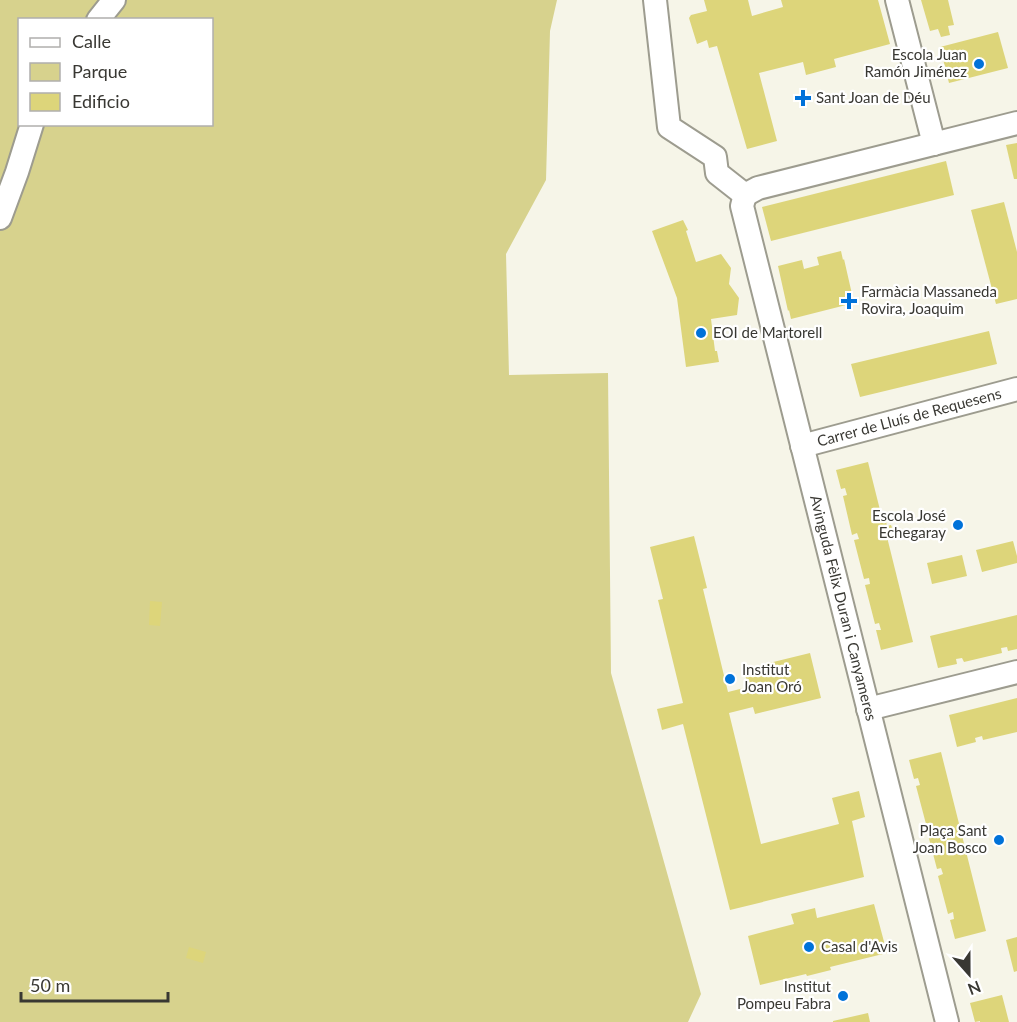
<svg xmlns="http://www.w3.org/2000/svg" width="1017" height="1022" font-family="Lato,sans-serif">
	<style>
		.green { fill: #d7d28d; fill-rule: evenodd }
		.building { fill: #ddd57a }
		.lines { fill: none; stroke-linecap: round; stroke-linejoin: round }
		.minor-casing { stroke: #9d9c8f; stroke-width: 26 }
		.minor { stroke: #fff; stroke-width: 22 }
		.poi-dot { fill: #0072d9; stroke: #fff; stroke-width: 2 }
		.labels { text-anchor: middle; stroke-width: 4.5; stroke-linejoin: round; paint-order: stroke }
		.poi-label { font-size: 15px; fill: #393833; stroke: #fff; text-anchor: start }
		.street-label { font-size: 15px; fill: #393833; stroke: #fff }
	</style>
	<rect width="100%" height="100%" fill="#f6f5e8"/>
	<path class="green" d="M0,0H557L550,31L546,180L506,254L509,375L608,373L611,673L701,994L688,1022H0ZM20,20H212V124H20Z"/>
	<g class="building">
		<polygon points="704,0 748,0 752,16 783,7 781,0 878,0 890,44 834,59 836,67 806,75 803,62 759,73 777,141 747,149 717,46 709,48 707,40 697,44 689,18 691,15 707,11"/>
		<polygon points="921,0 948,0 954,25 948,26 950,35 941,37 938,29 930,31"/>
		<polygon points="998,32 1008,68 949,83 940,47"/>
		<polygon points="1017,143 1017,179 1014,179 1006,145"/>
		<polygon points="946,161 954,195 771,241 762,207"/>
		<polygon points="1004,202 1017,252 1017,299 996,304 971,210"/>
		<polygon points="683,220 688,230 686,231 696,262 721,254 731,268 729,284 739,298 737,315 711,319 715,351 717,351 719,362 686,367 677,298 652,231"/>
		<polygon points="841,251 843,260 844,259 854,303 791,319 789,310 788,311 778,266 802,260 804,269 819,265 817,257"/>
		<polygon points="989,331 997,364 860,397 851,364"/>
		<polygon points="868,462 883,522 886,521 887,526 891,525 893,530 889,532 890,536 887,537 913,642 881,650 876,630 881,630 879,623 875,624 865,585 870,584 869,578 864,579 854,540 859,539 857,533 852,535 843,496 847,495 845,488 841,489 836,470"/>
		<polygon points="694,536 707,588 703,589 728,692 748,687 744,669 810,653 821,698 755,714 753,707 729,713 761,844 839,824 832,798 859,791 865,817 852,821 864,877 730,910 683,724 662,730 657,709 683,703 658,600 663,599 650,547"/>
		<polygon points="1013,541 1017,556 1017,563 982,572 976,550"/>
		<polygon points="962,555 967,576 932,584 927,563"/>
		<polygon points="150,601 162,602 160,626 149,625"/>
		<polygon points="1017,615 1017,649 1008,651 1007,647 1001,648 1002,653 964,662 962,658 956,659 957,664 938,668 930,636"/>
		<polygon points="1017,698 1017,732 983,740 982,736 975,738 976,742 957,747 949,715"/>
		<polygon points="941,752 986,931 955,939 950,920 954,919 953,912 948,914 938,876 943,874 941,868 937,869 927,831 932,830 930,823 926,824 916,786 920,785 918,778 914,779 909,760"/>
		<polygon points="874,904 887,953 830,967 831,970 807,976 806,974 760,985 748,936 794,924 791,914 815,908 817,918"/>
		<polygon points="1017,937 1017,971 1014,972 1006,940"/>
		<polygon points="189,947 206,952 203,963 186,958"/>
		<polygon points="1002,995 1009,1022 980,1022 980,1021 975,1022 970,1003"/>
		<polygon points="868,1013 870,1022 833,1022 833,1021"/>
	</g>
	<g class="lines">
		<g class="minor-casing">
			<g id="minor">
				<polyline points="655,0 669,127 715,157 717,173 745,195"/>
				<polyline points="897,0 934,144"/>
				<polyline points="98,20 114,0"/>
				<path id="s1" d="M745,195L742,206L947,1022"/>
				<polyline points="745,195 758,188 1017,123"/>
				<polyline points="0,218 17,172 32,124"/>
				<path id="s2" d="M802,446L1017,389"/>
				<polyline points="868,709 1017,672"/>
			</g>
		</g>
		<use href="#minor" class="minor"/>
	</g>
	<g class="poi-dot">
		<circle cx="979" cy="64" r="6"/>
		<path d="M800 89h6v6h6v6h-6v6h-6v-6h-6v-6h6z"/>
		<path d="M846 292h6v6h6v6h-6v6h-6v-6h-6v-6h6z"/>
		<circle cx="701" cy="333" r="6"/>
		<circle cx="958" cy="525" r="6"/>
		<circle cx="730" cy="679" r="6"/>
		<circle cx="999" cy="840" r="6"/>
		<circle cx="809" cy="947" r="6"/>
		<circle cx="843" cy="996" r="6"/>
	</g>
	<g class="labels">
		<g class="poi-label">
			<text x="967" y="60" text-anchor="end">Escola Juan<tspan x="967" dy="17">Ramón Jiménez</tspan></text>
			<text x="816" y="103">Sant Joan de Déu</text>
			<text x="861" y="297">Farmàcia Massaneda<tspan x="861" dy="17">Rovira, Joaquim</tspan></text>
			<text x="713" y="338">EOI de Martorell</text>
			<text x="946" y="521" text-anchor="end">Escola José<tspan x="946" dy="17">Echegaray</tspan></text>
			<text x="742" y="675">Institut<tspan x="742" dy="17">Joan Oró</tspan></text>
			<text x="987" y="836" text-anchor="end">Plaça Sant<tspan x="987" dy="17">Joan Bosco</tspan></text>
			<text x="821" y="952">Casal d'Avis</text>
			<text x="831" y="992" text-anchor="end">Institut<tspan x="831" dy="17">Pompeu Fabra</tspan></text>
		</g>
		<g class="street-label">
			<text dy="5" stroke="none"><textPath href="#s2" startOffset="111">Carrer de Lluís de Requesens</textPath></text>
			<text dy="5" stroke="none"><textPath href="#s1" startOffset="426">Avinguda Fèlix Duran i Canyameres</textPath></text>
		</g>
	</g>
	<rect x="18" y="18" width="195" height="108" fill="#ffffff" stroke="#b0afad" stroke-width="1.5"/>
	<rect x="30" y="38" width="30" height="9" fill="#ffffff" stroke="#b0afad" stroke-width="1.5"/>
	<text x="72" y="48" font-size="18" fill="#393833">Calle</text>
	<rect x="30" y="63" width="30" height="18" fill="#d7d28d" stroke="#b0afad" stroke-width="1.5"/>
	<text x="72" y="78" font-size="18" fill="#393833">Parque</text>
	<rect x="30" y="93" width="30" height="18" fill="#ddd57a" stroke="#b0afad" stroke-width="1.5"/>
	<text x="72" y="108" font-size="18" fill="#393833">Edificio</text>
	<g transform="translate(969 974) rotate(159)" stroke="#ffffff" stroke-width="4.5" paint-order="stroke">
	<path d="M0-4.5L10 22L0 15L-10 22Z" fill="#393833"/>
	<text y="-9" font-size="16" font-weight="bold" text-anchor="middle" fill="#393833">N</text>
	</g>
	<path d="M21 992v9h147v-9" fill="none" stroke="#393833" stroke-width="3"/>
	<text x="30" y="992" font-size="18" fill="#393833" stroke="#ffffff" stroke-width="4.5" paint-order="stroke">50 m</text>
</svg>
